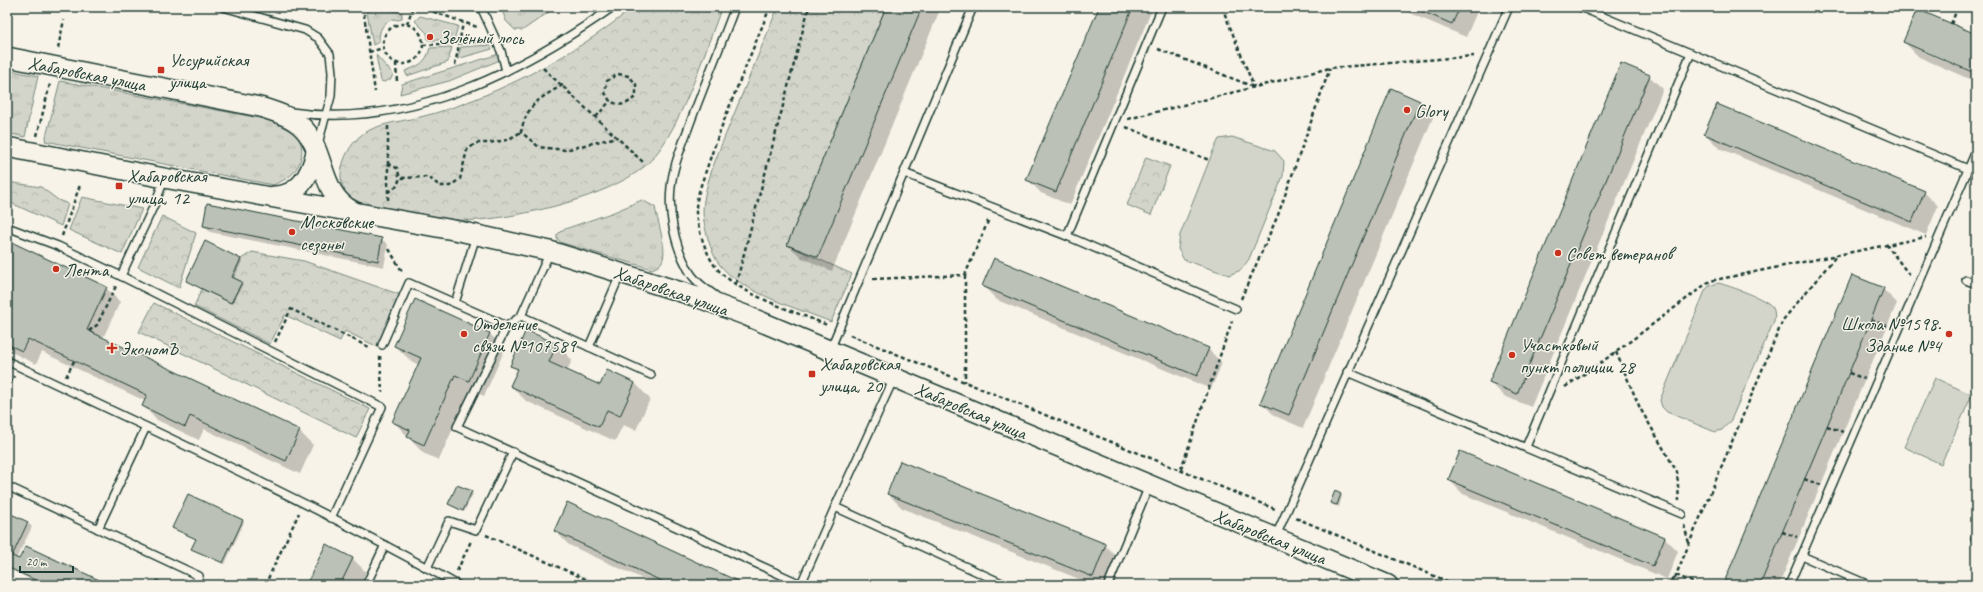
<svg xmlns="http://www.w3.org/2000/svg" width="1983" height="592" font-family="Caveat,sans-serif">
	<style>
		.grass { fill: url(#grass-tufts); stroke: #79897f }
		.forest { fill: url(#forest-crowns); stroke: #79897f }
		.pitch { fill: #d3d5ca; stroke: #79897f }
		.shadow { fill: #0003 }
		.building { fill: #bbc1b6; stroke: #1f3d34 }
		.lines { fill: none; stroke-linecap: round; stroke-linejoin: round }
		.lane-casing { stroke: #1f3d34; stroke-width: 10 }
		.secondary-casing { stroke: #1f3d34; stroke-width: 22 }
		.path { stroke: #1f3d34; stroke-width: 2.5; stroke-dasharray: 4 3; stroke-linecap: butt }
		.lane { stroke: #f7f3e8; stroke-width: 7 }
		.secondary { stroke: #f7f3e8; stroke-width: 19 }
		.poi-dot { fill: #c8321e; stroke: #f7f3e8; stroke-width: 1.5 }
		.labels { text-anchor: middle; stroke-width: 3; stroke-linejoin: round; paint-order: stroke }
		.poi-label { font-size: 19px; fill: #1f3d34; stroke: #f7f3e8; text-anchor: start }
		.street-label { font-size: 19px; fill: #1f3d34; stroke: #f7f3e8 }
	</style>
	<defs>
		<pattern id="grass-tufts" width="24" height="20" patternUnits="userSpaceOnUse"><rect width="24" height="20" fill="#d3d5ca"/><path d="M3 7l-1-3M5 7V3M7 7l1-3M15 17l-1-3M17 17v-4M19 17l1-3" fill="none" stroke="#b5b8ae"/></pattern>
		<pattern id="forest-crowns" width="20" height="18" patternUnits="userSpaceOnUse"><rect width="20" height="18" fill="#d3d5ca"/><path d="M2 6a3 3 0 1 1 6 0M12 15a3 3 0 1 1 6 0" fill="none" stroke="#b5b8ae"/></pattern>
	</defs>
	<rect width="100%" height="100%" fill="#f7f3e8"/>
	<filter id="ink" filterUnits="userSpaceOnUse"><feTurbulence type="fractalNoise" baseFrequency=".025" numOctaves="2"/><feDisplacementMap in="SourceGraphic" scale="8" xChannelSelector="R" yChannelSelector="G"/><feConvolveMatrix kernelMatrix="1 2 1 2 8 2 1 2 1" color-interpolation-filters="sRGB"/></filter>
	<g filter="url(#ink)">
		<g class="grass">
			<path d="M366,7H378L402,13V18L399,20L393,19C382,23 379,30 379,42L373,45Z"/>
			<polygon points="501,7 556,7 523,30 515,30 506,21"/>
			<polygon points="420,16 458,26 454,40 428,40 427,33 415,21"/>
			<polygon points="490,45 492,49 457,59 461,47"/>
			<path d="M452,47L448,62L407,76L405,71C419,66 426,63 430,48Z"/>
			<polygon points="499,54 500,60 449,81 400,94 402,84"/>
			<polygon points="376,55 393,74 391,79 384,82 381,81"/>
			<polygon points="7,70 38,76 25,137 7,133"/>
			<path d="M60,81L276,121C284,126 294,131 299,139C306,152 299,171 287,178C283,181 277,183 273,185L45,141Z"/>
			<polygon points="82,197 142,209 122,254 69,230"/>
			<path d="M642,200L655,207C657,219 667,249 663,259C661,265 657,267 652,269L562,243L557,239V235L562,230L614,212Z"/>
		</g>
		<g class="forest">
			<path d="M633,7H722C705,50 679,137 645,166C608,197 526,216 478,220C455,222 433,216 410,212C394,209 374,208 359,202C331,191 340,158 356,140C371,123 402,122 424,116C437,113 451,108 465,103C523,81 586,47 633,7Z"/>
			<path d="M778,7H886L787,245L852,274L831,322C797,308 742,293 719,264C711,254 703,224 703,212C703,185 722,144 732,119C747,82 763,44 778,7Z"/>
			<polygon points="1146,157 1170,166 1151,215 1127,205"/>
			<polygon points="7,182 41,187 58,200 68,204 61,226 9,202 11,196 7,194"/>
			<polygon points="162,216 196,233 179,288 138,267"/>
			<polygon points="252,252 304,261 401,295 378,347 345,331 340,341 285,315 270,344 194,306 202,289 231,303 242,282 232,277 241,259"/>
			<polygon points="154,303 370,409 356,438 139,332"/>
		</g>
		<g class="pitch">
			<polygon points="1232,137 1275,151 1284,161 1283,176 1249,259 1241,270 1229,275 1184,260 1178,249 1180,235 1213,151 1219,139"/>
			<path d="M1719,283C1731,287 1767,298 1773,308C1775,312 1775,316 1774,321L1731,420L1722,430L1715,432L1667,412L1662,407L1660,400L1705,291L1709,286Z"/>
			<polygon points="1935,378 1972,395 1941,464 1904,447"/>
		</g>
		<g class="shadow">
			<polygon points="887,7 941,7 832,271 802,258 788,245"/>
			<polygon points="1100,7 1153,7 1070,205 1041,193 1027,179"/>
			<polygon points="1395,7 1479,7 1466,37"/>
			<polygon points="1976,35 1976,73 1921,49 1921,51 1976,74 1976,82 1919,57 1904,42"/>
			<polygon points="1649,76 1663,89 1531,407 1504,396 1490,382"/>
			<polygon points="1392,90 1420,102 1434,115 1303,428 1275,416 1261,402"/>
			<polygon points="1717,105 1924,192 1938,206 1926,235 1719,148 1705,134"/>
			<polygon points="7,195 13,199 9,207 7,206"/>
			<polygon points="208,204 382,239 388,245 384,267 210,232 204,226"/>
			<polygon points="7,241 106,288 120,302 103,338 299,431 313,445 300,474 204,429 199,440 157,420 143,406 145,401 42,352 36,364 9,351 7,350"/>
			<polygon points="241,260 242,261 234,279 243,284 233,304 187,281"/>
			<polygon points="983,286 1208,349 1222,363 1211,389 997,300"/>
			<polygon points="1883,289 1897,303 1779,585 1724,585"/>
			<polygon points="490,334 505,349 484,396 470,390 439,460 423,453 394,422 419,365 411,361 395,346"/>
			<polygon points="557,344 572,360 567,371 601,387 608,371 635,383 650,399 636,430 623,425 615,441 526,401 511,386 518,371 512,365"/>
			<polygon points="1449,480 1664,537 1678,551 1667,579 1463,494"/>
			<polygon points="471,492 473,494 464,512 450,504"/>
			<polygon points="888,494 1105,545 1119,559 1109,585 1094,585 902,508"/>
			<polygon points="1341,495 1342,496 1339,507 1333,505 1331,503"/>
			<polygon points="7,513 28,523 32,527 16,559 107,585 43,585 11,570 7,578"/>
			<polygon points="243,521 244,522 225,564 194,550 196,539 174,528"/>
			<polygon points="555,531 743,585 656,585 569,545"/>
			<polygon points="352,558 366,572 360,585 308,585"/>
		</g>
		<g class="building">
			<polygon points="886,7 922,7 818,257 787,245"/>
			<polygon points="1099,7 1133,7 1056,192 1026,180"/>
			<polygon points="1412,7 1460,7 1452,24"/>
			<polygon points="1917,9 1976,34 1976,62 1972,72 1903,42"/>
			<polygon points="1621,63 1650,75 1517,394 1489,382"/>
			<polygon points="1391,88 1420,101 1289,415 1260,403"/>
			<polygon points="1717,104 1925,191 1912,222 1704,134"/>
			<polygon points="7,194 12,196 7,206"/>
			<polygon points="207,203 382,238 378,261 203,226"/>
			<polygon points="7,240 107,287 87,330 300,430 286,461 190,416 185,427 142,406 147,395 28,339 22,351 7,344"/>
			<polygon points="205,241 241,259 232,277 242,282 231,303 186,281"/>
			<polygon points="994,258 1209,348 1197,376 982,286"/>
			<polygon points="1852,275 1884,288 1827,426 1760,585 1723,585"/>
			<polygon points="415,299 490,333 469,381 455,375 424,445 407,437 410,430 392,422 421,358 394,346"/>
			<polygon points="526,330 557,344 549,362 600,385 607,370 635,383 620,416 607,410 599,427 510,386 518,369 510,366"/>
			<polygon points="1460,451 1665,537 1653,566 1448,480"/>
			<polygon points="900,461 1106,544 1093,577 887,494"/>
			<polygon points="457,485 472,491 463,511 448,504"/>
			<polygon points="1335,491 1341,494 1337,505 1330,503"/>
			<polygon points="188,494 243,520 223,563 191,549 196,539 172,528"/>
			<polygon points="567,502 746,585 670,585 554,531"/>
			<polygon points="7,512 28,522 12,556 19,559 26,546 110,585 46,585 7,567"/>
			<polygon points="326,544 353,558 340,585 306,585"/>
			<polygon points="157,580 167,585 155,585"/>
		</g>
		<g class="lines">
			<g class="lane-casing">
				<g id="lane">
					<polyline points="223,7 305,30 318,38 330,54 332,73 331,96 318,144"/>
					<polyline points="481,7 501,51 506,71"/>
					<polyline points="1580,7 1968,169"/>
					<path d="M291,112C408,130 520,72 613,7"/>
					<polyline points="904,173 1067,236 1236,309"/>
					<polyline points="164,180 156,201 121,276 382,407 331,518"/>
					<polyline points="7,227 58,246 121,276"/>
					<polyline points="1067,236 1162,7"/>
					<polyline points="1966,280 1976,284"/>
					<path d="M716,296C706,289 694,281 688,269C675,246 668,214 671,187C673,166 682,146 689,126C704,86 720,47 735,7"/>
					<polyline points="455,303 476,236"/>
					<polyline points="521,316 550,252"/>
					<polyline points="507,326 457,427 803,585"/>
					<polyline points="382,345 409,283 507,326 521,316 651,375"/>
					<polyline points="589,347 620,275"/>
					<polyline points="830,350 973,7"/>
					<path d="M7,361C159,433 312,503 458,585"/>
					<polyline points="1347,372 1682,514"/>
					<polyline points="894,378 835,507 1006,585"/>
					<polyline points="1526,447 1691,53"/>
					<polyline points="7,486 199,576 194,585"/>
					<polyline points="98,529 146,427"/>
					<polyline points="1275,538 1509,7"/>
					<polyline points="1975,539 1976,540"/>
					<polyline points="1802,556 1869,585"/>
					<polyline points="427,568 449,521 476,530 513,452"/>
					<polyline points="801,584 835,507"/>
					<polyline points="366,585 385,545"/>
					<polyline points="1108,585 1149,486"/>
					<polyline points="1789,585 1976,151"/>
				</g>
			</g>
			<g class="secondary-casing">
				<g id="secondary">
					<path d="M7,57L260,107C276,112 293,117 304,129C326,153 320,195 353,211"/>
					<polyline points="7,147 164,178 459,231 550,251 694,296 745,315 1388,585"/>
					<path d="M274,196C299,196 311,174 316,152"/>
				</g>
			</g>
			<g class="path">
				<polyline points="363,7 375,92"/>
				<polyline points="420,7 477,27"/>
				<path d="M770,7C749,60 725,113 707,168C703,179 695,200 696,212C697,227 706,254 715,266C735,293 796,312 827,325"/>
				<polyline points="1222,7 1254,87"/>
				<polyline points="407,24 413,7"/>
				<polyline points="1951,24 1958,7"/>
				<circle cx="403" cy="44" r="20"/>
				<polyline points="423,45 484,42"/>
				<polyline points="58,48 64,20"/>
				<polyline points="1158,49 1254,87"/>
				<polyline points="369,52 383,48"/>
				<polyline points="396,63 397,83"/>
				<polyline points="455,65 463,23"/>
				<polyline points="543,68 644,163"/>
				<path d="M563,85C540,98 527,104 521,132L539,147L565,150L617,137"/>
				<path d="M596,117L610,101L605,93L607,81L618,74L629,76L636,84V96C627,105 621,107 610,101"/>
				<polyline points="1128,119 1330,68 1474,56"/>
				<polyline points="388,126 388,200"/>
				<polyline points="1126,127 1209,160"/>
				<polyline points="37,136 50,84"/>
				<polyline points="388,164 397,168 400,178"/>
				<polyline points="388,192 397,186 400,178 428,177 440,186 450,186 460,179 467,150 476,143 488,143 507,140 521,132"/>
				<polyline points="62,236 80,185"/>
				<polyline points="1886,244 1910,276"/>
				<polyline points="389,249 403,273"/>
				<polyline points="1971,269 1976,257"/>
				<polyline points="965,275 965,382"/>
				<polyline points="873,279 965,275 989,219"/>
				<polyline points="736,284 809,7"/>
				<polyline points="1241,299 1278,215 1330,68"/>
				<polyline points="1871,320 1887,326"/>
				<polyline points="89,331 97,325 116,286"/>
				<polyline points="850,335 1275,509"/>
				<polyline points="275,342 291,309 371,348"/>
				<polyline points="1616,352 1640,408 1677,472 1679,501"/>
				<polyline points="380,356 382,392"/>
				<polyline points="1849,373 1865,379"/>
				<polyline points="66,377 74,361"/>
				<polyline points="1565,387 1616,352 1710,281 1926,237"/>
				<polyline points="7,390 14,376"/>
				<polyline points="1827,426 1843,432"/>
				<polyline points="1181,469 1232,321"/>
				<polyline points="1804,479 1821,485"/>
				<polyline points="1296,518 1456,585"/>
				<polyline points="1684,525 1689,543"/>
				<polyline points="1782,532 1797,537"/>
				<polyline points="486,535 599,585"/>
				<polyline points="457,571 471,541"/>
				<polyline points="1676,575 1699,585"/>
				<polyline points="265,585 299,513"/>
				<polyline points="1666,585 1676,575"/>
				<polyline points="1674,585 1676,575 1783,320 1837,255"/>
			</g>
			<use href="#lane" class="lane"/>
			<use href="#secondary" class="secondary"/>
		</g>
	</g>
	<g class="poi-dot">
		<circle cx="430" cy="37" r="4"/>
		<rect x="157" y="66" width="8" height="8" rx="2"/>
		<circle cx="1407" cy="110" r="4"/>
		<rect x="115" y="182" width="8" height="8" rx="2"/>
		<circle cx="292" cy="232" r="4"/>
		<circle cx="1558" cy="253" r="4"/>
		<circle cx="56" cy="269" r="4"/>
		<circle cx="464" cy="334" r="4"/>
		<circle cx="1949" cy="334" r="4"/>
		<path d="M110 342h4v4h4v4h-4v4h-4v-4h-4v-4h4z"/>
		<circle cx="1512" cy="355" r="4"/>
		<rect x="808" y="370" width="8" height="8" rx="2"/>
	</g>
	<g class="labels">
		<g class="poi-label">
			<text x="438" y="44">Зелёный лось</text>
			<text x="169" y="66">Уссурийская<tspan x="169" dy="22">улица</tspan></text>
			<text x="1415" y="117">Glory</text>
			<text x="127" y="182">Хабаровская<tspan x="127" dy="22">улица, 12</tspan></text>
			<text x="300" y="228">Московские<tspan x="300" dy="22">сезоны</tspan></text>
			<text x="1566" y="260">Совет ветеранов</text>
			<text x="64" y="276">Лента</text>
			<text x="472" y="330">Отделение<tspan x="472" dy="22">связи №107589</tspan></text>
			<text x="1941" y="330" text-anchor="end">Школа №1598.<tspan x="1941" dy="22">Здание №4</tspan></text>
			<text x="1520" y="351">Участковый<tspan x="1520" dy="22">пункт полиции 28</tspan></text>
			<text x="120" y="355">ЭкономЪ</text>
			<text x="820" y="370">Хабаровская<tspan x="820" dy="22">улица, 20</tspan></text>
		</g>
		<g class="street-label">
			<text transform="translate(87 73) rotate(11)" y="7">Хабаровская улица</text>
			<text transform="translate(671 290) rotate(19)" y="7">Хабаровская улица</text>
			<text transform="translate(971 410) rotate(23)" y="7">Хабаровская улица</text>
			<text transform="translate(1270 536) rotate(22)" y="7">Хабаровская улица</text>
		</g>
	</g>
	<rect width="1983" height="592" fill="none" stroke="#f7f3e8" stroke-width="24"/>
	<rect x="12" y="12" width="1959" height="568" fill="none" stroke="#1f3d34" stroke-width="1.5" filter="url(#ink)"/>
	<path d="M20 566v6h53v-6" fill="none" stroke="#1f3d34" stroke-width="2"/>
	<text x="26" y="566" font-size="12" fill="#1f3d34" stroke="#f7f3e8" stroke-width="3" paint-order="stroke">20 m</text>
</svg>
